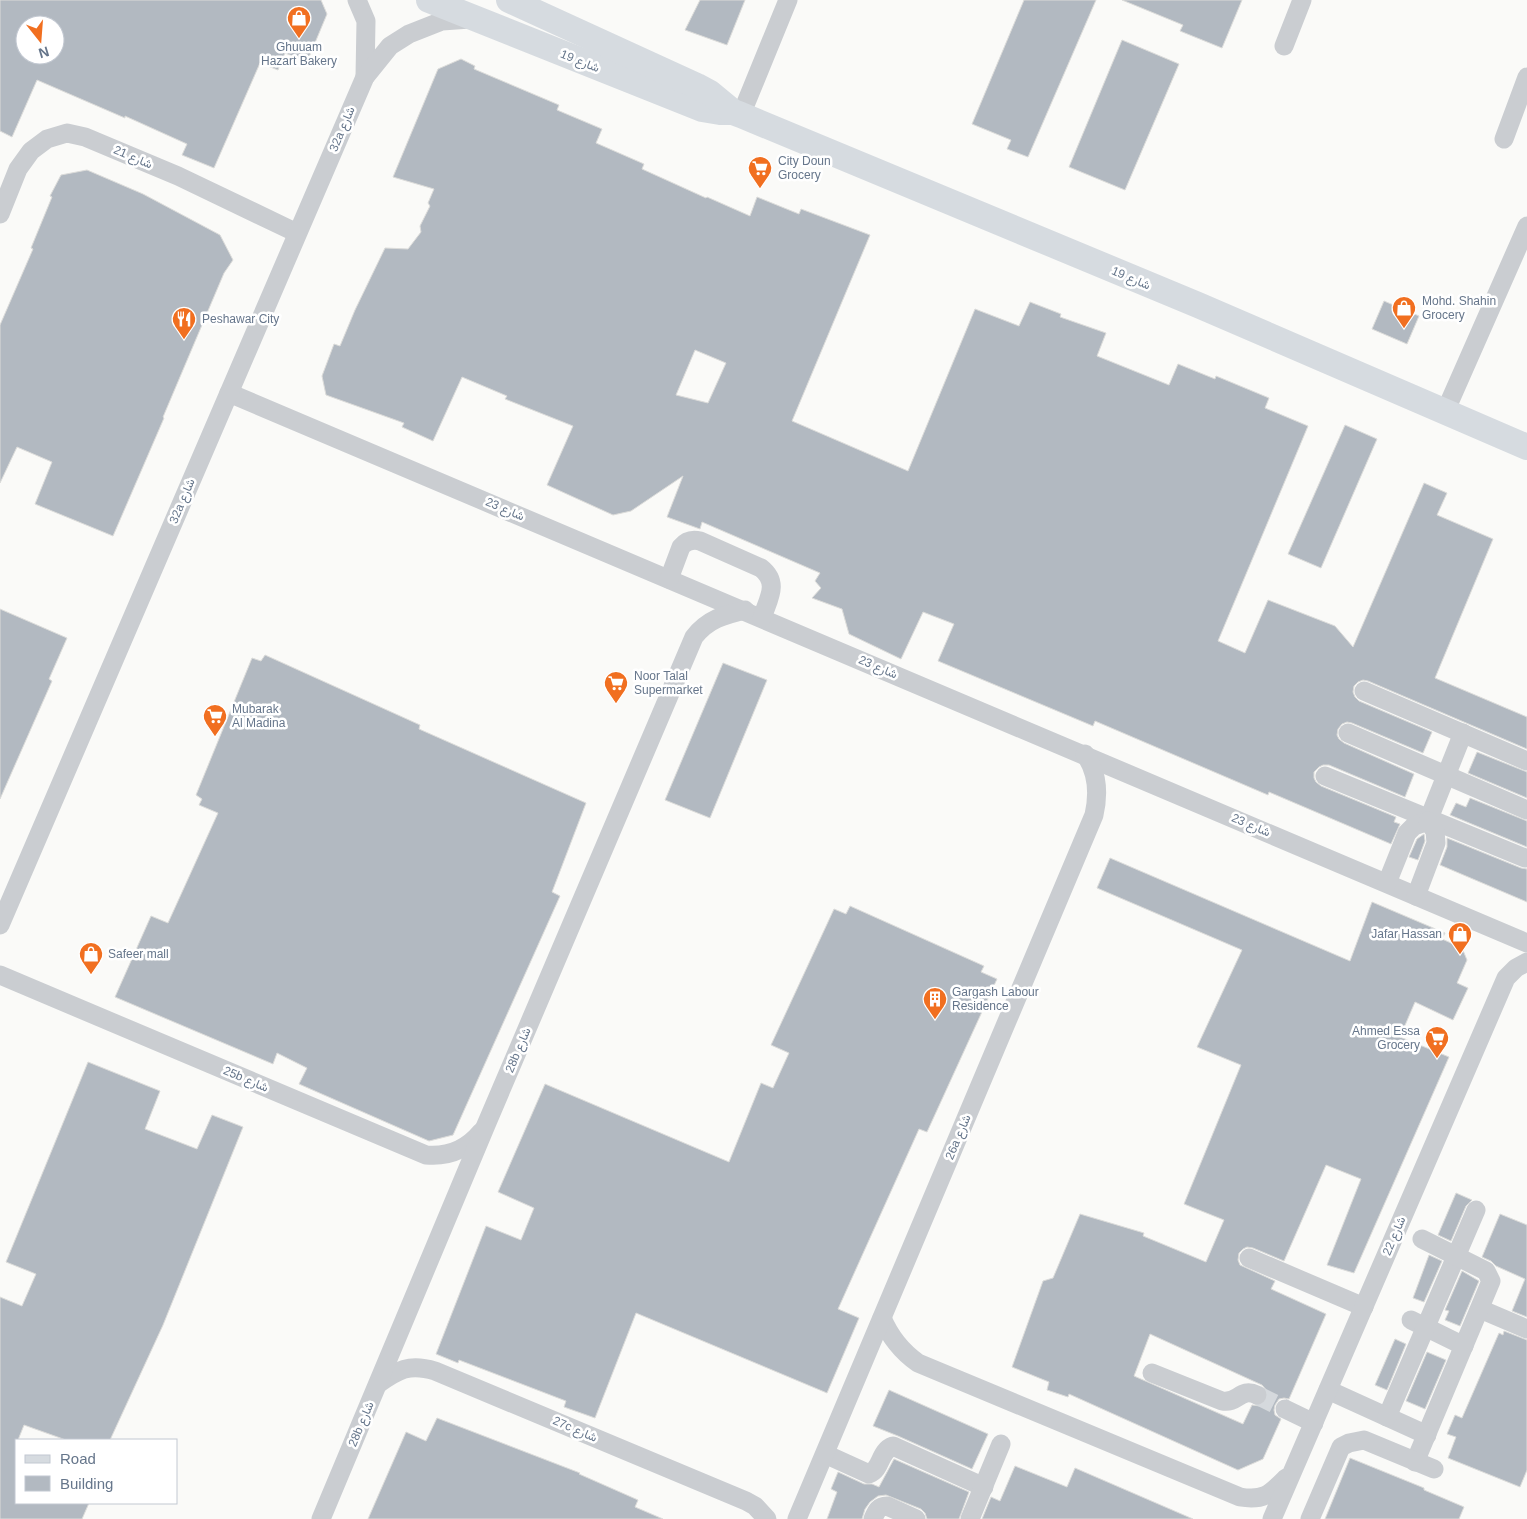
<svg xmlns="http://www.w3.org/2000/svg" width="1527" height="1519" font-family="Helvetica,Vazirmatn,sans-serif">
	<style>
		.building { fill: #b2b9c1; stroke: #dcdcda; fill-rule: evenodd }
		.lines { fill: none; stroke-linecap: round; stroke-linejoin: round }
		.street-tunnel { stroke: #d5d9dd; stroke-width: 19; stroke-dasharray: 19 9; stroke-linecap: butt }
		.street { stroke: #cacdd1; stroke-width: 19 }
		.secondary { stroke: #d6dbe0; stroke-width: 26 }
		.labels { text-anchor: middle; stroke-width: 5; stroke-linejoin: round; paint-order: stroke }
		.poi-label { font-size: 12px; fill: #66768b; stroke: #fff; text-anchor: start }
		.street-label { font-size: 12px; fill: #66768b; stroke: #fff }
	</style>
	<rect width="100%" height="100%" fill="#fafaf8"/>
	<g class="building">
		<path d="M0,0H321L327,14L307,62L285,53L278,70L260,63L214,168L182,155L187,144L125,116V118L37,80L12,137L0,131ZM25,25H55V55H25Z"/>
		<polygon points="700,0 745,0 727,45 685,30"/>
		<polygon points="1024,0 1096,0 1028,157 1007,149 1011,140 972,124"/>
		<polygon points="1122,0 1242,0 1222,48 1180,31 1183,25"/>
		<polygon points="1122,40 1179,64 1125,190 1069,167"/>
		<path d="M461,59L475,66L474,69L559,105L557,110L602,129L596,143L644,164L642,169L706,198L707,197L750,216L757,197L799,214L801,209L870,235L792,421L908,471L975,309L1019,326L1030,302L1061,314L1060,317L1106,333L1097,356L1169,385L1178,364L1215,379L1216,376L1269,398L1265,408L1308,426L1218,641L1245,653L1268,600L1335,626L1353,647L1424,483L1447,493L1437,515L1493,539L1435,678L1527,717V749L1368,681L1363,680L1358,682L1354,686L1353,692L1355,697L1359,701L1432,732L1423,753L1352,723L1347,722L1342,724L1338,729L1337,735L1339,739L1344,743L1414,774L1405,797L1329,765H1323L1319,767L1314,772V778L1316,782L1321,786L1396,817L1394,822L1400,824L1391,844L1269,792L1268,795L1095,721L1093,726L938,661L954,624L923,612L901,659L849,634L842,609L812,598L821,588L815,581L820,573L702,522L700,529L667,517L683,476L631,511L613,515L547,485L573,426L505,399L507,396L462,377L433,441L402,427L404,423L326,395L322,376L334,344L340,346L355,310L385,248L408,249L421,232L420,226L430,206L428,203L434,189L393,177L438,69ZM695,350L726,363L708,403L676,395Z"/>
		<polygon points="87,170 143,194 220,235 233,260 224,273 163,417 164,418 113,536 35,504 52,462 17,447 0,483 0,325 33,249 31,248 52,197 50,196 61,175"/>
		<polygon points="1384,301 1419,316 1407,344 1372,329"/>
		<polygon points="1345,425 1377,439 1321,568 1288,554"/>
		<polygon points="0,609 67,638 49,679 52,681 0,799"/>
		<polygon points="265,655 420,725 419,729 586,803 552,892 560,896 453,1135 429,1141 299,1084 307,1068 277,1053 273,1064 115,997 151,916 168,923 218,813 199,805 202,799 196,795 252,658 261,661"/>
		<polygon points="723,663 767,680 710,818 665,800"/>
		<polygon points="1477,752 1527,772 1527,798 1468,773"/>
		<polygon points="1470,798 1527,821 1527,847 1450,815 1456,803 1466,807"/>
		<polygon points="1424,834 1425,841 1418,860 1409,857 1417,839"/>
		<polygon points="1447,838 1521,868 1527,869 1527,902 1440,865 1447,847"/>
		<path d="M1110,858L1350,961L1372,902L1445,933L1442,939L1462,948L1467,960L1457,983L1468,988L1453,1020L1415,1002L1400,1037L1449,1057L1354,1273L1327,1265L1361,1179L1326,1165L1284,1261L1253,1248L1247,1247L1243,1249L1239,1253L1238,1260L1240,1265L1275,1281L1271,1289L1326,1314L1289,1399L1284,1398L1279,1399L1275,1405L1274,1410L1275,1415L1281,1419L1263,1459L1238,1470L1069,1394L1068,1397L1047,1390L1049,1382L1012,1367L1043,1281L1053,1278L1080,1214L1144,1233L1143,1236L1206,1262L1224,1220L1184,1204L1241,1065L1197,1047L1242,950L1097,888ZM1150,1334L1262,1385L1268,1392L1267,1399L1264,1404L1260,1406L1252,1405L1243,1424L1134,1376Z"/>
		<polygon points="850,906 984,966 981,972 997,979 927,1132 919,1129 838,1309 859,1318 827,1393 636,1313 595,1418 564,1407 566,1401 459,1360 458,1363 436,1354 486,1226 521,1240 534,1208 498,1192 545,1084 729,1162 761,1083 773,1088 789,1053 771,1045 834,909 846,914"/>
		<polygon points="88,1062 160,1091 145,1129 197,1149 212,1115 243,1127 163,1325 110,1440 66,1440 24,1425 18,1440 16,1440 16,1503 89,1503 82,1519 0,1519 0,1297 22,1306 36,1274 6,1262"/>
		<polygon points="1456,1193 1472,1200 1466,1206 1451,1241 1438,1235"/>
		<polygon points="1500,1214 1527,1225 1527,1317 1512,1311 1525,1279 1496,1266 1491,1261 1482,1257"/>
		<polygon points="1429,1255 1442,1261 1424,1302 1413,1298"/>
		<polygon points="1462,1271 1479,1281 1460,1326 1445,1320 1449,1311 1445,1310"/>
		<polygon points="1504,1331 1527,1340 1527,1470 1520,1487 1448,1458 1456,1437 1447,1434 1455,1415 1462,1418 1499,1333 1503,1335"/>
		<polygon points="1395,1339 1406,1344 1387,1390 1375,1385"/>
		<polygon points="1427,1352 1446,1360 1425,1409 1406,1401"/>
		<polygon points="889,1390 988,1434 972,1469 898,1436 873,1426"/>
		<polygon points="437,1418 580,1473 579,1474 638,1500 635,1507 663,1519 368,1519 406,1432 426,1441"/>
		<polygon points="1350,1458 1424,1488 1424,1490 1464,1507 1459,1519 1325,1519"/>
		<polygon points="894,1459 969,1492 959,1519 927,1519 925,1513 921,1509 886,1495 878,1496 870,1502 865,1509 862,1519 827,1519 837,1492 831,1489 838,1472 864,1484 872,1484 879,1487"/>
		<polygon points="1015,1466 1067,1487 1075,1468 1193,1519 982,1519 991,1497 1000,1501"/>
	</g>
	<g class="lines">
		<polyline class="street-tunnel" points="1257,1395 1285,1409"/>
		<g class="street">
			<polyline points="357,0 366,21 365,77"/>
			<polyline points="1284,46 1302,0"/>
			<polyline points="741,115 788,0"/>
			<polyline points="1504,139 1527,77"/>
			<polyline points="0,214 18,169 31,151 47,139 67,133 85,137 178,176 297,233"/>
			<polyline points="229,393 1527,943"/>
			<polyline points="1445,412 1527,226"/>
			<path d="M669,579L681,547C686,541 692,539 700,541L761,568C780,583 768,599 762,618"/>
			<polyline points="1364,691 1527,761"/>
			<polyline points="1348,733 1527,810"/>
			<polyline points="1325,776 1525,858"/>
			<polyline points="1428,821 1463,733"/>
			<polyline points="1387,883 1407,833 1414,826 1428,821"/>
			<polyline points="1416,896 1436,843 1435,831 1428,821"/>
			<polyline points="0,925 365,77 390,46 409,34 442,21 470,19"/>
			<path d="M0,975L426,1155C448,1157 467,1149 481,1132"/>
			<polyline points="1249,1258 1364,1307"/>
			<polyline points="1480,1309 1527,1329"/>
			<path d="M882,1318C890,1337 901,1351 918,1363L1240,1497C1264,1501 1270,1494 1286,1478"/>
			<polyline points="1411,1320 1464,1346"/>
			<path d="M1152,1373L1222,1401C1238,1404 1240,1387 1257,1395"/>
			<path d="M378,1384C398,1370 409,1363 435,1371L746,1501L755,1506L767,1519"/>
			<polyline points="1328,1390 1427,1435"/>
			<polyline points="1285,1409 1314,1423"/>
			<polyline points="1387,1417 1476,1210"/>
			<path d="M825,1454L869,1474C882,1469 879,1451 893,1446L984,1487"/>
			<polyline points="1415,1462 1491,1281 1486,1271 1422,1239"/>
			<path d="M321,1519L486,1125L694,637C708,619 724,615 745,610"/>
			<path d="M797,1519L1094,815C1099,793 1098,773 1085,754"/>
			<path d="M873,1519C876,1512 878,1506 887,1506L916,1519"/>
			<polyline points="970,1519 1001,1444"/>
			<polyline points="1272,1519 1506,978 1516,968 1527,962"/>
			<polyline points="1310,1519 1341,1447 1349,1443 1364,1440 1434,1469"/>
		</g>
		<g class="secondary">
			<polyline points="429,0 702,109 720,112 733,112"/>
			<polyline points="509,0 697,86 710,93 733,112 741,115 1198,305 1527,447"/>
		</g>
	</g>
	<defs>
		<g id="shop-pin" transform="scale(1.25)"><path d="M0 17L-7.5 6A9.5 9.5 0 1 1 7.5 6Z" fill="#f16f20" stroke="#fff"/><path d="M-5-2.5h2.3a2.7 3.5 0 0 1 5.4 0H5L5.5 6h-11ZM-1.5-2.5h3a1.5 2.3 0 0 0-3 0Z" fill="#fff"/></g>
		<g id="supermarket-pin" transform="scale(1.25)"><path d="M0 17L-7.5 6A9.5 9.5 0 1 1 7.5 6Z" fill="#f16f20" stroke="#fff"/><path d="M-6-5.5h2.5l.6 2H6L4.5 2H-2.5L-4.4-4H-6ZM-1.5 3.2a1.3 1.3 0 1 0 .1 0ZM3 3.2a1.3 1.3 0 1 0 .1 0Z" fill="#fff"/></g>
		<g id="restaurant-pin" transform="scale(1.25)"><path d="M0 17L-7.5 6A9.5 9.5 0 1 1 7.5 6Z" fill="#f16f20" stroke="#fff"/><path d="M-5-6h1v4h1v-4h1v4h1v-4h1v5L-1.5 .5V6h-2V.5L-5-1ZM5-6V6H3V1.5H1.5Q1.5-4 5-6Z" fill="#fff"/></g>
		<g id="building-pin" transform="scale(1.25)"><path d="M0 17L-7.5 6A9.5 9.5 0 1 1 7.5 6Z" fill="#f16f20" stroke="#fff"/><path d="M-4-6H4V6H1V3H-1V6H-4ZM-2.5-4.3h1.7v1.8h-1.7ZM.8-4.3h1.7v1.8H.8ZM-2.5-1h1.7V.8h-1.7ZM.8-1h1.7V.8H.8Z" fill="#fff"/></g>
	</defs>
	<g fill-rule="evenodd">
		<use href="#shop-pin" x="299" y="18"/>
		<use href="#supermarket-pin" x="760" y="168"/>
		<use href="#shop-pin" x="1404" y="308"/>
		<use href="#restaurant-pin" x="184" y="319"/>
		<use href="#supermarket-pin" x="616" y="683"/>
		<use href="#supermarket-pin" x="215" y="716"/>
		<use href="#shop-pin" x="1460" y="934"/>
		<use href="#shop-pin" x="91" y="954"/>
		<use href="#building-pin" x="935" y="999"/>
		<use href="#supermarket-pin" x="1437" y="1038"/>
	</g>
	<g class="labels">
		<g class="poi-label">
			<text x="299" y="51" text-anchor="middle">Ghuuam<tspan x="299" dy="14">Hazart Bakery</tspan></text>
			<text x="778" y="165">City Doun<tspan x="778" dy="14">Grocery</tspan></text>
			<text x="1422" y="305">Mohd. Shahin<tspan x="1422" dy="14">Grocery</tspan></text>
			<text x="202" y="323">Peshawar City</text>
			<text x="634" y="680">Noor Talal<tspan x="634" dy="14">Supermarket</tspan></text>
			<text x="232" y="713">Mubarak<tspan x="232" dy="14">Al Madina</tspan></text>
			<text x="1442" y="938" text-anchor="end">Jafar Hassan</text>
			<text x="108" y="958">Safeer mall</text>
			<text x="952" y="996">Gargash Labour<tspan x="952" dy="14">Residence</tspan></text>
			<text x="1420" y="1035" text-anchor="end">Ahmed Essa<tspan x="1420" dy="14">Grocery</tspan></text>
		</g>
		<g class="street-label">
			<text transform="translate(580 61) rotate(22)" y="4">شارع 19</text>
			<text transform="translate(342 129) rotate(-67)" y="4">32a شارع</text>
			<text transform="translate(133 157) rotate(23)" y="4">شارع 21</text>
			<text transform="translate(1131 278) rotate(23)" y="4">شارع 19</text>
			<text transform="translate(182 501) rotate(-67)" y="4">32a شارع</text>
			<text transform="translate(505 509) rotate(23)" y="4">شارع 23</text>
			<text transform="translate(878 667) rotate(23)" y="4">شارع 23</text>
			<text transform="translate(1251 825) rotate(23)" y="4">شارع 23</text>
			<text transform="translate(518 1050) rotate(-67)" y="4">28b شارع</text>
			<text transform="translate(246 1079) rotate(23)" y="4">25b شارع</text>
			<text transform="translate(958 1137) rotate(-67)" y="4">26a شارع</text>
			<text transform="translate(1394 1236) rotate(-67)" y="4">شارع 22</text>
			<text transform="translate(361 1424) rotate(-67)" y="4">28b شارع</text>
			<text transform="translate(575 1429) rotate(23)" y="4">27c شارع</text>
		</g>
	</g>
	<rect x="15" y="1439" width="162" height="65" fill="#ffffff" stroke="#c2c8d1"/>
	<rect x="25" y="1455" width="25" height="8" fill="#d6dbe0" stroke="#c2c8d1"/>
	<text x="60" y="1464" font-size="15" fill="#66768b">Road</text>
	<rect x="25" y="1476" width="25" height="15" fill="#b2b9c1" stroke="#c2c8d1"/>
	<text x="60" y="1489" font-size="15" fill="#66768b">Building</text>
	<g transform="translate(40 40) rotate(163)"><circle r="24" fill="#ffffff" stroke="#c2c8d1"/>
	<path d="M0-4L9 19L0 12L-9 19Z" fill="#f16f20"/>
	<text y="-8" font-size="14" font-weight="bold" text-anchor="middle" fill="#66768b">N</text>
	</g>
</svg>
